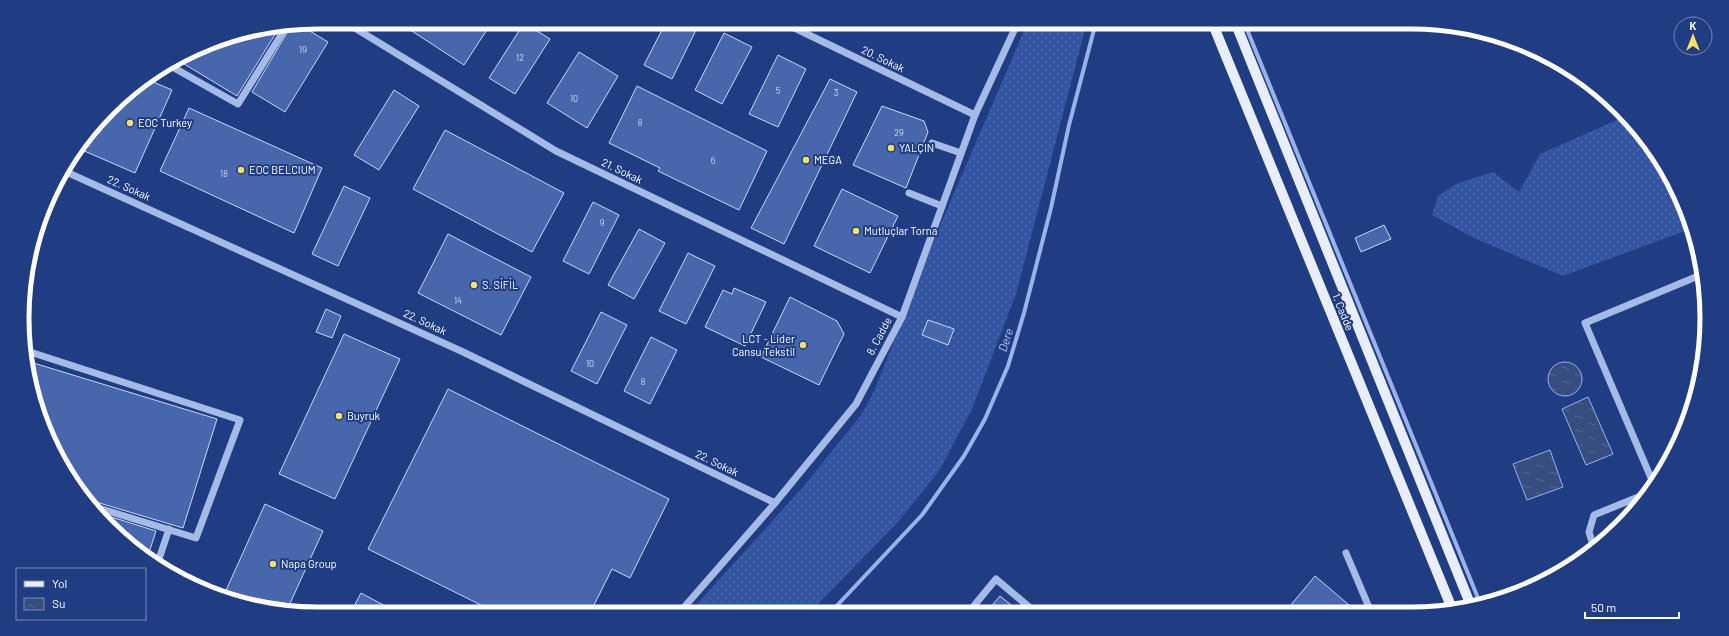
<svg xmlns="http://www.w3.org/2000/svg" width="1729" height="636" font-family="Barlow,sans-serif">
	<style>
		.grass { fill: url(#grass-dots) }
		.water { fill: url(#water-ripples); stroke: #99b3ea }
		.lines { fill: none; stroke-linecap: round; stroke-linejoin: round }
		.stream { stroke: #99b3ea; stroke-width: 4 }
		.building { fill: #4866ab; stroke: #cad8f6 }
		.minor { stroke: #a6bae8; stroke-width: 7 }
		.major { stroke: #e8eefe; stroke-width: 10 }
		.poi-dot { fill: #f6e166; stroke: #203c82; stroke-width: 1.5 }
		.labels { text-anchor: middle; stroke-width: 4; stroke-linejoin: round; paint-order: stroke }
		.number-label { font-size: 9px; fill: #d1d9ea }
		.street-label { font-size: 11px; fill: #fff; stroke: #203c82 }
		.poi-label { font-size: 11px; fill: #fff; stroke: #203c82; text-anchor: start }
		.water-label { font-size: 12px; font-style: italic; fill: #b1c5f0; stroke: #203c82 }
		.rim { fill: none; stroke: #fff; stroke-width: 5 }
	</style>
	<defs>
		<pattern id="grass-dots" width="8" height="8" patternUnits="userSpaceOnUse"><rect width="8" height="8" fill="#3354a0"/><path d="M2 2h.1M6 6h.1" fill="none" stroke="#526eae" stroke-width="1.8" stroke-linecap="round"/></pattern>
		<pattern id="water-ripples" width="26" height="14" patternUnits="userSpaceOnUse"><rect width="26" height="14" fill="#374d80"/><path d="M2 4q2-2 4 0t4 0M15 11q2-2 4 0t4 0" fill="none" stroke="#556893"/></pattern>
	</defs>
	<rect width="100%" height="100%" fill="#203c82"/>
	<g class="grass">
		<polygon points="1028,22 1087,22 1016,294 972,409 939,471 898,522 809,613 689,613 803,487 861,415 874,391 935,237"/>
		<path d="M1626,116C1650,139 1685,196 1693,228L1563,276L1474,238L1432,215L1438,196L1456,184L1493,172L1519,192L1540,154Z"/>
	</g>
	<g class="water">
		<circle cx="1565" cy="379" r="17"/>
		<polygon points="1588,397 1613,454 1586,465 1562,409"/>
		<polygon points="1550,450 1563,487 1527,500 1513,464"/>
	</g>
	<g class="lines">
		<g class="stream">
			<polyline points="1244,22 1480,603"/>
			<polyline points="830,613 922,515 964,456 985,419 1008,366 1024,313 1051,208 1069,125 1096,22"/>
		</g>
	</g>
	<g class="building">
		<polygon points="398,22 492,22 464,65"/>
		<polygon points="666,22 700,22 672,79 644,65"/>
		<polygon points="524,23 550,39 515,94 489,78"/>
		<polygon points="300,25 328,42 285,112 252,92 291,26"/>
		<polygon points="279,28 237,96 176,59 223,38"/>
		<polygon points="724,33 752,47 722,104 695,90"/>
		<polygon points="579,52 618,76 587,128 547,103"/>
		<polygon points="778,55 806,69 778,127 749,114"/>
		<polygon points="146,79 172,90 135,173 82,150 87,140 95,130 99,132 106,116 123,95"/>
		<polygon points="830,79 857,92 784,244 751,228"/>
		<polygon points="637,86 767,151 739,210 658,171 660,168 609,143"/>
		<polygon points="394,90 419,106 379,170 354,155"/>
		<polygon points="882,106 924,121 928,132 906,188 853,165"/>
		<polygon points="189,108 322,168 294,233 160,171"/>
		<polygon points="445,130 564,193 532,252 413,189"/>
		<polygon points="344,186 370,198 338,266 312,254"/>
		<polygon points="842,189 898,216 870,273 814,246"/>
		<polygon points="593,202 619,215 589,274 563,261"/>
		<polygon points="1384,225 1391,239 1361,252 1355,238"/>
		<polygon points="639,229 665,243 634,299 608,285"/>
		<polygon points="448,234 531,277 501,335 418,293"/>
		<polygon points="688,253 715,266 686,324 659,311"/>
		<polygon points="734,288 766,302 745,346 705,327 723,290 732,294"/>
		<polygon points="790,297 837,321 844,334 819,385 761,357"/>
		<polygon points="326,309 341,316 332,338 316,332"/>
		<polygon points="601,312 627,325 597,384 571,371"/>
		<polygon points="928,320 954,329 948,345 922,335"/>
		<polygon points="344,334 400,359 335,499 279,474"/>
		<polygon points="651,337 677,350 650,404 624,391"/>
		<polygon points="27,361 217,419 183,528 96,502 92,503 72,482 45,431 28,376"/>
		<polygon points="448,389 669,499 630,578 612,569 590,613 499,614 368,549"/>
		<polygon points="265,504 323,531 287,610 241,604 223,597"/>
		<polygon points="102,514 156,531 147,559 138,553"/>
		<polygon points="1315,576 1349,605 1343,612 1285,612"/>
		<polygon points="361,593 400,614 350,614"/>
		<polygon points="1000,596 1020,612 986,612"/>
	</g>
	<g class="lines">
		<g class="minor">
			<polyline points="345,22 556,151 902,317"/>
			<polyline points="782,22 975,115"/>
			<polyline points="167,64 238,104 286,27"/>
			<polyline points="932,143 961,153"/>
			<polyline points="62,170 461,351 775,503"/>
			<polyline points="909,193 942,206"/>
			<polyline points="27,351 240,420 196,538 95,507"/>
			<polyline points="1654,485 1585,323 1703,274"/>
			<polyline points="1594,548 1589,532 1594,515 1648,493"/>
			<polyline points="1346,553 1371,612"/>
			<polyline points="157,565 169,529"/>
			<polyline points="679,613 775,503 856,404 902,317 975,115 1018,22"/>
			<polyline points="968,613 996,579 1035,612"/>
		</g>
		<g class="major">
			<polyline points="1212,22 1453,611"/>
			<polyline points="1235,22 1471,606"/>
		</g>
	</g>
	<g class="poi-dot">
		<circle cx="130" cy="123" r="4"/>
		<circle cx="891" cy="148" r="4"/>
		<circle cx="806" cy="160" r="4"/>
		<circle cx="241" cy="170" r="4"/>
		<circle cx="856" cy="231" r="4"/>
		<circle cx="474" cy="285" r="4"/>
		<circle cx="803" cy="345" r="4"/>
		<circle cx="339" cy="416" r="4"/>
		<circle cx="273" cy="564" r="4"/>
	</g>
	<g class="labels">
		<g class="number-label">
			<text x="303" y="53">19</text>
			<text x="520" y="61">12</text>
			<text x="778" y="94">5</text>
			<text x="836" y="96">3</text>
			<text x="574" y="102">10</text>
			<text x="640" y="126">8</text>
			<text x="899" y="136">29</text>
			<text x="713" y="164">6</text>
			<text x="224" y="177">18</text>
			<text x="602" y="226">9</text>
			<text x="458" y="304">14</text>
			<text x="590" y="367">10</text>
			<text x="643" y="385">8</text>
		</g>
		<g class="street-label">
			<text transform="translate(883 59) rotate(26)" y="4">20. Sokak</text>
			<text transform="translate(622 171) rotate(26)" y="4">21. Sokak</text>
			<text transform="translate(129 188) rotate(24)" y="4">22. Sokak</text>
			<text transform="translate(1343 312) rotate(68)" y="4">1. Cadde</text>
			<text transform="translate(425 322) rotate(25)" y="4">22. Sokak</text>
			<text transform="translate(879 336) rotate(-62)" y="4">8. Cadde</text>
			<text transform="translate(717 463) rotate(26)" y="4">22. Sokak</text>
		</g>
		<g class="poi-label">
			<text x="138" y="127">EOC Turkey</text>
			<text x="899" y="152">YALÇIN</text>
			<text x="814" y="164">MEGA</text>
			<text x="249" y="174">EOC BELCIUM</text>
			<text x="864" y="235">Mutluçlar Torna</text>
			<text x="482" y="289">S. SİFİL</text>
			<text x="795" y="343" text-anchor="end">LCT - Lider<tspan x="795" dy="13">Cansu Tekstil</tspan></text>
			<text x="347" y="420">Buyruk</text>
			<text x="281" y="568">Napa Group</text>
		</g>
		<g class="water-label">
			<text transform="translate(1006 340) rotate(-73)" y="4">Dere</text>
		</g>
	</g>
	<path d="M0 0H1729V636H0ZM318 29H1411A289 289 0 0 1 1700 318V318A289 289 0 0 1 1411 607H318A289 289 0 0 1 29 318V318A289 289 0 0 1 318 29Z" fill="#203c82" fill-rule="evenodd"/>
	<path class="rim" d="M318 29H1411A289 289 0 0 1 1700 318V318A289 289 0 0 1 1411 607H318A289 289 0 0 1 29 318V318A289 289 0 0 1 318 29Z"/>
	<rect x="16" y="568" width="130" height="52" fill="#203c82" stroke="#798ab4"/>
	<rect x="24" y="581" width="20" height="6" fill="#e8eefe" stroke="#798ab4"/>
	<text x="52" y="588" font-size="12" fill="#ffffff">Yol</text>
	<rect x="24" y="598" width="20" height="12" fill="url(#water-ripples)" stroke="#798ab4"/>
	<text x="52" y="608" font-size="12" fill="#ffffff">Su</text>
	<g transform="translate(1693 36)"><circle r="19" fill="#203c82" stroke="#798ab4"/>
	<path d="M0-3L7 15L0 10L-7 15Z" fill="#f6e166"/>
	<text y="-6" font-size="11" font-weight="bold" text-anchor="middle" fill="#ffffff">K</text>
	</g>
	<path d="M1585 612v6h94v-6" fill="none" stroke="#ffffff" stroke-width="2"/>
	<text x="1591" y="612" font-size="12" fill="#ffffff" stroke="#203c82" stroke-width="3" paint-order="stroke">50 m</text>
</svg>
